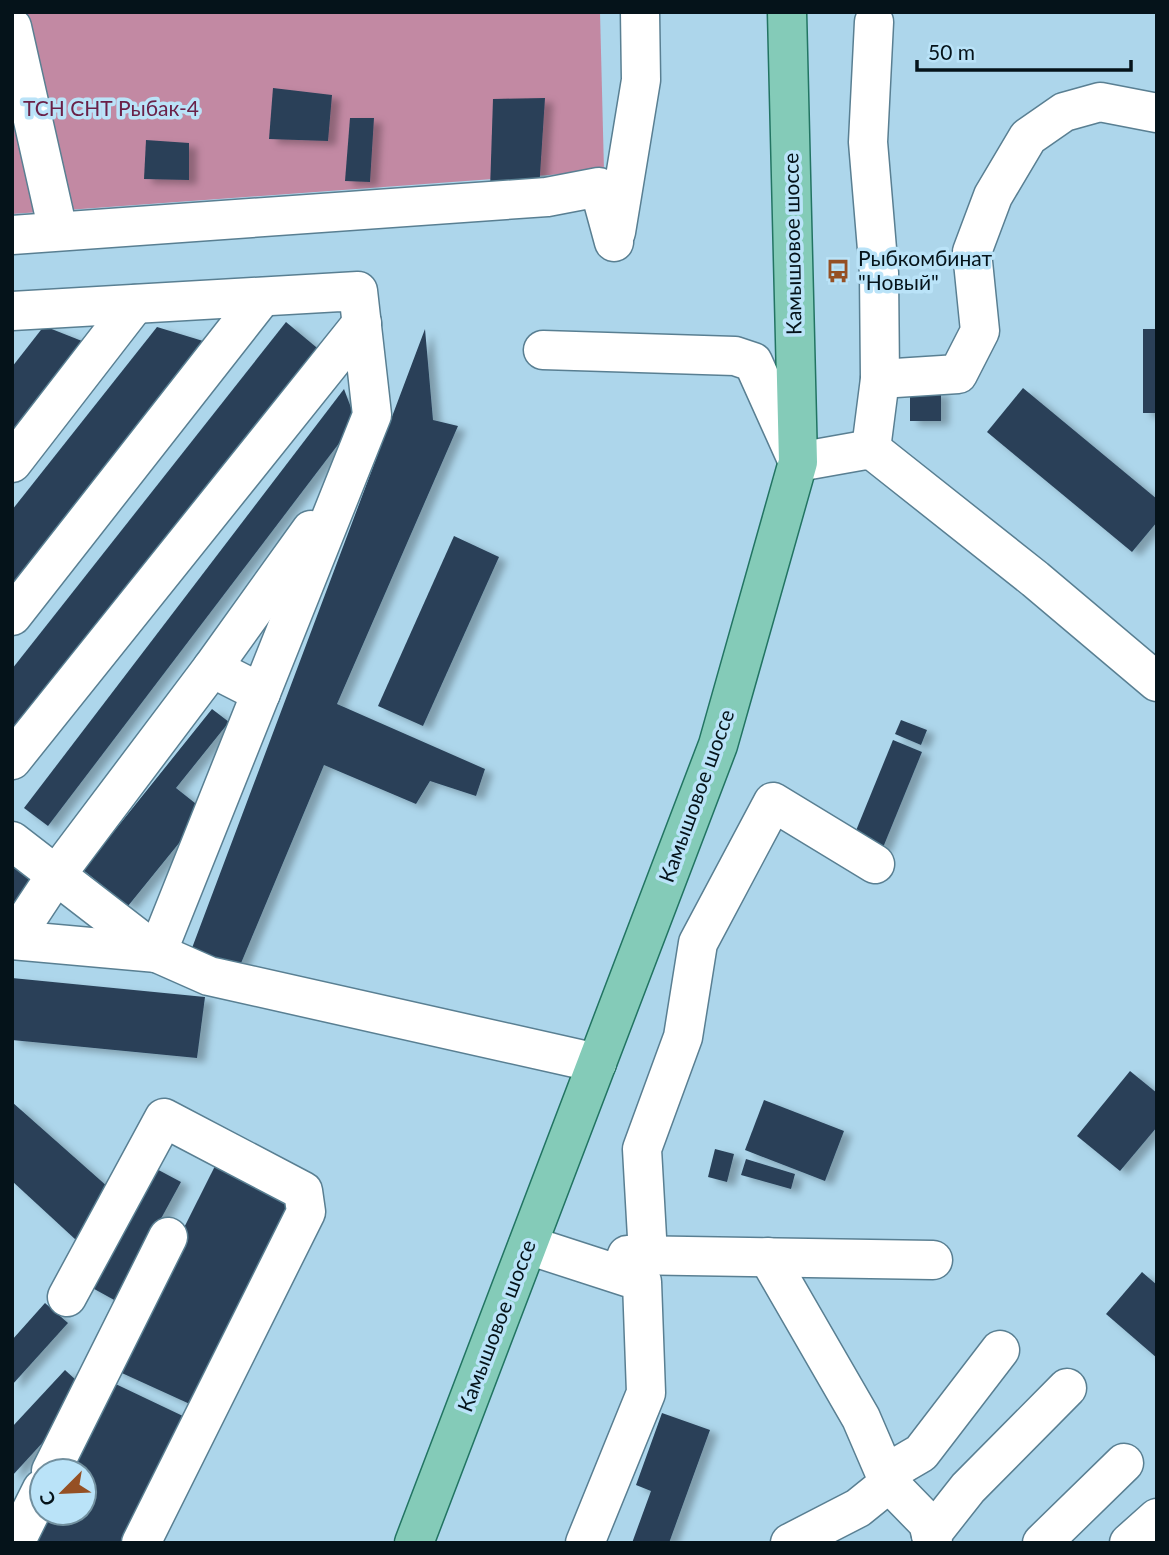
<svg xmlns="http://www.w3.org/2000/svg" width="1169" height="1555" font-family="Lato,sans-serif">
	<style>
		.green { fill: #c289a3 }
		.building { fill: #294159; filter: url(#shadow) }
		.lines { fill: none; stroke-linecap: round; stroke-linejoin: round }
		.minor-casing { stroke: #597f92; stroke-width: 41 }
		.major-casing { stroke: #227462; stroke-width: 41 }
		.minor { stroke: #fff; stroke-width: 38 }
		.major { stroke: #84cbb8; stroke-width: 38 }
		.labels { text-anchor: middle; stroke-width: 7; stroke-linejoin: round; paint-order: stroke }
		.park-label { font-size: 21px; fill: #6a2148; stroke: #bae3f8 }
		.street-label { font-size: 21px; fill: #05131a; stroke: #bae3f8 }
		.poi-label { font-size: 21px; fill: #05131a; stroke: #bae3f8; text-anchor: start }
	</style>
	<defs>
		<filter id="shadow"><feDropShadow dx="8" dy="4.5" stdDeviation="3.5" flood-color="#0004"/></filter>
	</defs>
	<rect width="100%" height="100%" fill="#add6eb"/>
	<polygon class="green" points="12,12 600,12 604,171 12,214"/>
	<g class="building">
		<polygon points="273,88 332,95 328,141 269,139"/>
		<polygon points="545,98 539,190 490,190 493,99"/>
		<polygon points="350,118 374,118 370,182 345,181"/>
		<polygon points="146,140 189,143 189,180 144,179"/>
		<polygon points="286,322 322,352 12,745 12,669"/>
		<polygon points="44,326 87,343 12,439 12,367"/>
		<polygon points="157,327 213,344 12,598 12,510"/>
		<polygon points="425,329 433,420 458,426 337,704 485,769 476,796 430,781 416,804 324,765 239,968 192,948"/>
		<rect x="1143" y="329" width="14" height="84"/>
		<polygon points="1023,388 1157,499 1157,522 1132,552 987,432"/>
		<polygon points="344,389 356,421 48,826 24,808"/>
		<rect x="910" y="391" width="31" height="30"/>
		<polygon points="454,536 499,557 423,726 378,706"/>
		<polygon points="212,709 229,722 176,788 205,811 128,906 83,870"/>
		<polygon points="901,720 927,730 921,745 895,734"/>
		<polygon points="893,740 922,752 882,850 853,838"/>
		<polygon points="12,865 35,884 12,910"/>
		<polygon points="12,978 205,997 197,1058 12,1040"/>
		<polygon points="1130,1071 1157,1093 1157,1127 1120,1171 1077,1136"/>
		<polygon points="764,1100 844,1131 825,1181 745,1150"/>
		<polygon points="12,1102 117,1195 76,1240 12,1181"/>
		<polygon points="715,1149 734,1154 727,1182 708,1177"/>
		<polygon points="746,1159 795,1174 791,1189 741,1175"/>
		<polygon points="217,1162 289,1207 192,1405 113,1369"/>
		<polygon points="151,1166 181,1182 116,1301 87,1285"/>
		<polygon points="1142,1272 1157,1285 1157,1358 1106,1314"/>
		<polygon points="45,1303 68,1323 12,1385 12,1340"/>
		<polygon points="65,1370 89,1392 12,1476 12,1427"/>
		<polygon points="103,1378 185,1417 125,1543 24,1543 42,1513 84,1513 84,1471 58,1471"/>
		<polygon points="662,1413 710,1430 669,1543 632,1543 651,1491 636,1485"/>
	</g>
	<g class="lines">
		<g class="minor-casing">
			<g id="minor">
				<polyline points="12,27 58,231"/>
				<polyline points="616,232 641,80 640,12"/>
				<polyline points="12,235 547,197 599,187 614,242"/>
				<polyline points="12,311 358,291 372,415 157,953 209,976 597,1063"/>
				<polyline points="543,350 735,356 753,362 798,462 871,449 1035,579 1157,682"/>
				<polyline points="880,379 958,374 980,331 972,252 993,196 1028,137 1064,112 1100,102 1157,113"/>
				<polyline points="871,449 880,379 879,273 868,142 874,22"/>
				<polyline points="12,463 135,304"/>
				<polyline points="12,616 262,297"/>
				<polyline points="212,668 311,530"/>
				<polyline points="12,760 362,323"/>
				<polyline points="12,841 157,953"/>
				<polyline points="12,940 157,953"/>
				<polyline points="13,940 56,875 212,668 261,693"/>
				<polyline points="528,1245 642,1282 646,1393 585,1543"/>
				<polyline points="648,1255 642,1149 683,1037 698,943 773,802 875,864"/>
				<polyline points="768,1257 861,1418 889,1483 928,1523 933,1543"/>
				<polyline points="625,1260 627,1255 933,1260"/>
				<polyline points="67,1297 164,1118 303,1191 306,1212 141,1543"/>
				<polyline points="51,1471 168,1237"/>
				<polyline points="885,1474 921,1453 1000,1350"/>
				<polyline points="931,1535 968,1488 1067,1388"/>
				<polyline points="15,1543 42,1489"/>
				<polyline points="790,1543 858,1508 889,1483"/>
				<polyline points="1042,1543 1124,1463"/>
				<polyline points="1129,1543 1157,1518"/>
			</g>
		</g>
		<g class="major-casing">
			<polyline id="major" points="414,1543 718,745 798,462 787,12"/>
		</g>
		<use href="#minor" class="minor"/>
		<use href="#major" class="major"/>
	</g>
	<defs>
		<g id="bus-bare" transform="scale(1.89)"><path d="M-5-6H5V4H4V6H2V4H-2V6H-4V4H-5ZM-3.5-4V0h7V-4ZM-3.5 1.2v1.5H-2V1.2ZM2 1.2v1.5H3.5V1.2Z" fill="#955024" stroke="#bae3f8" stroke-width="2.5" paint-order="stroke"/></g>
	</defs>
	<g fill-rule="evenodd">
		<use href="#bus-bare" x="838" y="271"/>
	</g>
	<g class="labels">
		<g class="park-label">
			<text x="111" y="116">ТСН СНТ Рыбак-4</text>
		</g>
		<g class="street-label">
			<text transform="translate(793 244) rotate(-91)" y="7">Камышовое шоссе</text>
			<text transform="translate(697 796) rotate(-70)" y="7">Камышовое шоссе</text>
			<text transform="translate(497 1326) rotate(-69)" y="7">Камышовое шоссе</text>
		</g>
		<g class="poi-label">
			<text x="858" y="266">Рыбкомбинат<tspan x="858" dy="24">"Новый"</tspan></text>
		</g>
	</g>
	<rect width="1169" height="1555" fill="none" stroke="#05131a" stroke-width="28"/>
	<g transform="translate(63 1492) rotate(246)"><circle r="33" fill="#bae3f8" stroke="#72909f" stroke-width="2"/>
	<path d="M0-5L12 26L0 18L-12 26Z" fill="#955024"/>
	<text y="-10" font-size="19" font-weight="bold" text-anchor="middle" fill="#05131a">С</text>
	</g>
	<path d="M917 60v10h214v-10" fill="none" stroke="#05131a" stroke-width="3.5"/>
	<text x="928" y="60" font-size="21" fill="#05131a" stroke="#bae3f8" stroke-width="5" paint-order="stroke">50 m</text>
</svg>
